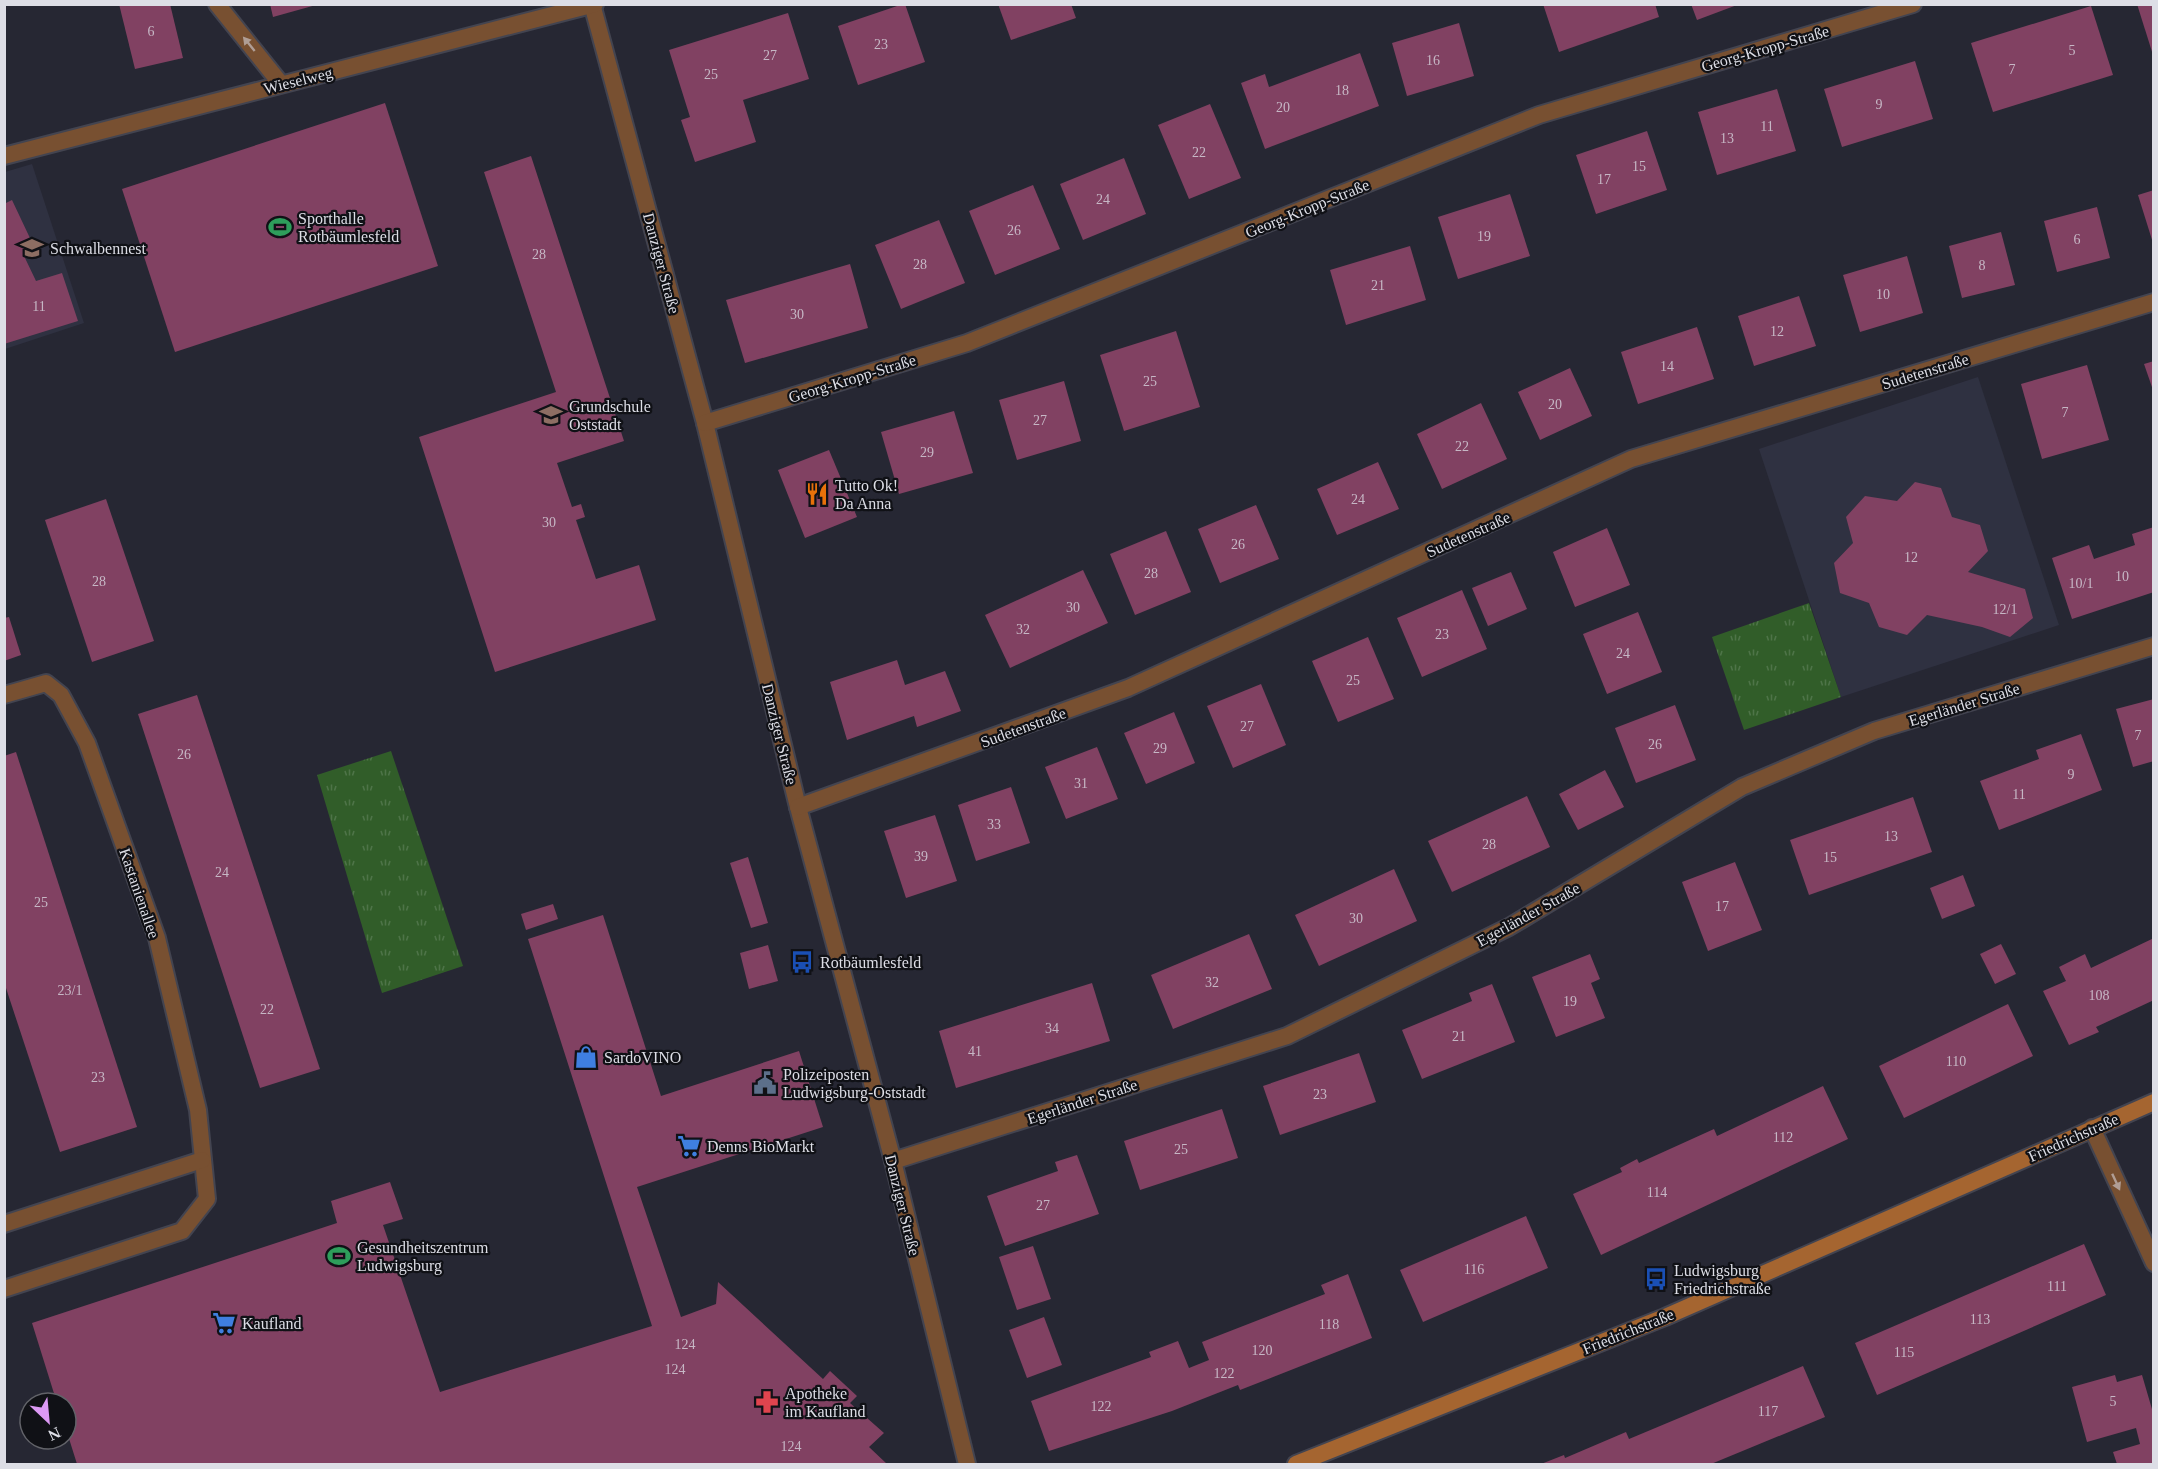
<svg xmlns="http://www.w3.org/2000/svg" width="2158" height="1469" font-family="Georgia,serif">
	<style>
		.built { fill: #2f3141 }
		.park { fill: url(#park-tufts) }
		.building { fill: #814162 }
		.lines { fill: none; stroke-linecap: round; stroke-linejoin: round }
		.minor-casing { stroke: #434450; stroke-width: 20 }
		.secondary-casing { stroke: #434450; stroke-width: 20 }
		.minor { stroke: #785031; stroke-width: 16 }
		.secondary { stroke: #a56530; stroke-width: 16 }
		.oneway { fill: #b09e95 }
		.labels { text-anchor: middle; stroke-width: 4.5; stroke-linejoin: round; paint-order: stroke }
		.number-label { font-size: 14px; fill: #c6b7c5 }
		.street-label { font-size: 16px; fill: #dddee6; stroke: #101116 }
		.poi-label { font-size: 16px; fill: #dddee6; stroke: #101116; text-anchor: start }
	</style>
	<defs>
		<pattern id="park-tufts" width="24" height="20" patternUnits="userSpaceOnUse" patternTransform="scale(1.5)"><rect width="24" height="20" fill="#315d29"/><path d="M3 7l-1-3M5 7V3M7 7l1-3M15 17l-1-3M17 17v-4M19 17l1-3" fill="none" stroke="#4e7448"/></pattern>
	</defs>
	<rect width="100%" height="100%" fill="#262733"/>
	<g class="built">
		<polygon points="32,164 84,323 5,349 5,172"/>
		<polygon points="1978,377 2059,625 1841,697 1759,449"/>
	</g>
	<g class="park">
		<polygon points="1809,603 1841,697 1744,730 1712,637"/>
		<polygon points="391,751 463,966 382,993 317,775"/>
	</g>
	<g class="building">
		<polygon points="119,4 170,4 183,58 135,69"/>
		<polygon points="270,4 316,4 316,5 273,17"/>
		<polygon points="903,4 905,4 925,62 858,85 838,26"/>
		<polygon points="998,4 1071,4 1076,18 1011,40"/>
		<polygon points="1543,4 1655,4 1659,17 1559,52"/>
		<polygon points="1691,4 1737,4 1737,5 1697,20"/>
		<polygon points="2137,4 2154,4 2154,55 2153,55"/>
		<polygon points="2091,6 2113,75 1993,112 1971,43"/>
		<polygon points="788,13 809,79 743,100 756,142 695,162 681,120 690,117 669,50"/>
		<polygon points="1459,23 1474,76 1407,96 1392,43"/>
		<polygon points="1360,53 1379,106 1265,149 1241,83 1265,74 1269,87"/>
		<polygon points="1915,61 1933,119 1842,147 1824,89"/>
		<polygon points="1777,89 1796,151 1717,175 1698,112"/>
		<polygon points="385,103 438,266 175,352 122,189"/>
		<polygon points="1210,104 1241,178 1189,199 1158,125"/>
		<polygon points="1647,131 1667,190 1596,214 1576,155"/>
		<polygon points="531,156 624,441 557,463 572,507 581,504 585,517 576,520 596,579 639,565 656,620 495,672 419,437 556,392 484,172"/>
		<polygon points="1124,158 1146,214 1083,240 1060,184"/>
		<polygon points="1033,185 1060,249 995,275 969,211"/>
		<polygon points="2154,190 2154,242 2153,243 2138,195"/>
		<polygon points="1510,194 1530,256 1458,279 1438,217"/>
		<polygon points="12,200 37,253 25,258 36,281 62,273 78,321 4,344 4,204"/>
		<polygon points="2097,207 2110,258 2057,272 2044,221"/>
		<polygon points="939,220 965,283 901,309 875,245"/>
		<polygon points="2001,232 2015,285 1962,298 1949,246"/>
		<polygon points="1410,246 1426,300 1346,325 1330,270"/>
		<polygon points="1907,256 1923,313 1860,332 1843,275"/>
		<polygon points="850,264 868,328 745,363 726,300"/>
		<polygon points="1799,296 1816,346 1754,366 1738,316"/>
		<polygon points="1697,327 1714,379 1638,404 1621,352"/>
		<polygon points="1176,331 1200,407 1124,431 1100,355"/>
		<polygon points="2154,361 2154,390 2153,390 2144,364"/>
		<polygon points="2087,365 2109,440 2042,459 2021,384"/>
		<polygon points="1570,368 1592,416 1540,440 1518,392"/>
		<polygon points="1064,381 1081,441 1017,460 999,400"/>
		<polygon points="1481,403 1507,459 1442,489 1417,434"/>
		<polygon points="954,411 973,473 899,494 881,432"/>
		<polygon points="829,450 857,517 805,538 778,470"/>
		<polygon points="1378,462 1399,509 1337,535 1317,489"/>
		<polygon points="1915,482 1941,488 1952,517 1980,525 1988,551 1968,572 2025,589 2033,618 2010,637 1982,627 1927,615 1907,635 1879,627 1869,603 1840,593 1834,563 1853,543 1846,517 1865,496 1897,501"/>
		<polygon points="106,499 154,641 92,662 45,520"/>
		<polygon points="1256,505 1279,559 1220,583 1198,529"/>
		<polygon points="2154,527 2154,592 2072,619 2052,558 2089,545 2094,559 2135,545 2132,534"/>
		<polygon points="1607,528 1630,585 1575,607 1553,552"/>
		<polygon points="1166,531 1191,592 1135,615 1110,554"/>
		<polygon points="1083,570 1108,623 1010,668 985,615"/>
		<polygon points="1511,572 1527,609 1488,626 1472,588"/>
		<polygon points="1462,590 1487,649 1422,677 1397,618"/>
		<polygon points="1638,612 1662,672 1607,694 1583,634"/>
		<polygon points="9,617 21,655 4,661 4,618"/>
		<polygon points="1368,637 1394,699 1338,722 1312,661"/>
		<polygon points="897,660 905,685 945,671 961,711 917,727 914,716 847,740 830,682"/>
		<polygon points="1261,684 1286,745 1233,768 1207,706"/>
		<polygon points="197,695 320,1069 260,1088 138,714"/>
		<polygon points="2154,699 2154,761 2133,767 2116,709"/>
		<polygon points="1675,705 1696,760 1636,783 1615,728"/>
		<polygon points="1174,712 1195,763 1146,784 1124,733"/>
		<polygon points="2081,734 2102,790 1999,830 1980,781 2039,759 2036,750"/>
		<polygon points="1097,747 1118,799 1066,819 1045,767"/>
		<polygon points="16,752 137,1127 60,1152 4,982 4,756"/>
		<polygon points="1605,770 1624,807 1578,830 1559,794"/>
		<polygon points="1011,787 1030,843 976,861 958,805"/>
		<polygon points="1527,796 1550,847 1452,892 1428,841"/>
		<polygon points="1913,797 1932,852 1809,895 1790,840"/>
		<polygon points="935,815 957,881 906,898 884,831"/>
		<polygon points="748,857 768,923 751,928 730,863"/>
		<polygon points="1735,862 1762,930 1708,951 1682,882"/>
		<polygon points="1394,869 1417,921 1319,966 1295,915"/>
		<polygon points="1963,875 1975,906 1942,919 1930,888"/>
		<polygon points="553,904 558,919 526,930 521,914"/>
		<polygon points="603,915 661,1096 799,1051 823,1127 637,1187 681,1317 716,1304 718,1282 823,1379 830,1371 857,1396 850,1403 884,1433 869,1447 887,1464 77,1464 66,1429 66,1403 57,1403 32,1323 337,1223 331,1201 390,1182 403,1219 383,1225 440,1392 652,1326 528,939"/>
		<polygon points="1249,934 1272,989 1173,1029 1151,975"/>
		<polygon points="2154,938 2154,1000 2096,1027 2099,1032 2069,1045 2043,991 2066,981 2059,967 2085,954 2091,968"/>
		<polygon points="2001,944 2016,974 1995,984 1980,954"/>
		<polygon points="768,945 778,981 749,989 740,953"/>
		<polygon points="1590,954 1600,979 1591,983 1605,1018 1556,1037 1532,977"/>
		<polygon points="1092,983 1110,1041 956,1088 939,1031"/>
		<polygon points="1492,984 1515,1042 1422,1079 1402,1030 1472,1001 1469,993"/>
		<polygon points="2008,1004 2033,1056 1904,1118 1879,1066"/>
		<polygon points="1359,1053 1376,1102 1280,1135 1263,1086"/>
		<polygon points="1823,1086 1848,1139 1601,1255 1573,1194 1622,1172 1620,1168 1637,1159 1639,1163 1714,1129 1717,1136"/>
		<polygon points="1222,1109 1238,1158 1140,1190 1124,1141"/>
		<polygon points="1077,1155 1099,1214 1005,1246 987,1196 1058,1171 1055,1162"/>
		<polygon points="1526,1216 1548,1268 1423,1322 1400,1270"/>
		<polygon points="2084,1244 2106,1295 1877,1395 1855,1343"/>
		<polygon points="1033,1246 1051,1299 1017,1310 999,1257"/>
		<polygon points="1348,1274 1372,1338 1240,1390 1238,1385 1172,1411 1049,1451 1031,1401 1151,1357 1149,1352 1178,1341 1189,1368 1209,1360 1202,1342 1325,1294 1321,1285"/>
		<polygon points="1044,1317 1062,1365 1027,1378 1009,1330"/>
		<polygon points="1803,1366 1825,1417 1711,1464 1541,1464 1564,1455 1565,1458 1626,1432 1629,1439"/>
		<polygon points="2115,1375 2117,1382 2142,1375 2154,1416 2154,1464 2117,1464 2113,1452 2140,1444 2136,1428 2087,1442 2072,1387"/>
	</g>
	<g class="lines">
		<g class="minor-casing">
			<g id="minor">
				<polyline points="217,4 281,84"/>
				<polyline points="592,4 705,423 798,807 893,1161 967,1464"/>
				<polyline points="4,156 595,4"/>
				<polyline points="705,423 967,343 1539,115 1913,4"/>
				<polyline points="4,695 46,683 61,695 87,743 157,938 198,1110 207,1199 182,1231 4,1289"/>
				<polyline points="798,807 1128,688 1631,459 2154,302"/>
				<polyline points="2092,1128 2154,1263"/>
				<polyline points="893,1161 1287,1036 1509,927 1742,787 1874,731 2154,646"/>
				<polyline points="4,1224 202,1160"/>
			</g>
		</g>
		<g class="secondary-casing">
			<polyline id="secondary" points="1296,1464 1665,1317 2154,1102"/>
		</g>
		<use href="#minor" class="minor"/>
		<use href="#secondary" class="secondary"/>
	</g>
	<defs><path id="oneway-solid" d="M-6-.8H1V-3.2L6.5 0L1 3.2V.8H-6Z" transform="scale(1.5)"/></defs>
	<g class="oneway">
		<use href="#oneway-solid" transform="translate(249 44) rotate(-129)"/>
		<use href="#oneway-solid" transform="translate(2116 1182) rotate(65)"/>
	</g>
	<defs>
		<g id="stadium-bare" transform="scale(1.8)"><path d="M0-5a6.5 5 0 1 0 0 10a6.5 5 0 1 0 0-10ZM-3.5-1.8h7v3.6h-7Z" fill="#2e9e5b" stroke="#101116" stroke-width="2.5" paint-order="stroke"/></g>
		<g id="school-bare" transform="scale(1.8)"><path d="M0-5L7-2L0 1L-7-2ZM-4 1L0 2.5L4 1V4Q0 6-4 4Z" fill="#8d6e63" stroke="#101116" stroke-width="2.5" paint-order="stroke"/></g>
		<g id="restaurant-bare" transform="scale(1.8)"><path d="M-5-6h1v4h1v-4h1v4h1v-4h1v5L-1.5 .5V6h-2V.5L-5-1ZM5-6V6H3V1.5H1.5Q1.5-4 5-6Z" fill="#e8710a" stroke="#101116" stroke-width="2.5" paint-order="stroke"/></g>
		<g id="bus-bare" transform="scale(1.8)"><path d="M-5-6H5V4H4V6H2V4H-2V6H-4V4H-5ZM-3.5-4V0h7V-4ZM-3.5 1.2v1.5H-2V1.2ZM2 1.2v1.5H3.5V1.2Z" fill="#1a4fb4" stroke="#101116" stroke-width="2.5" paint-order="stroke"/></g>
		<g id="shop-bare" transform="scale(1.8)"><path d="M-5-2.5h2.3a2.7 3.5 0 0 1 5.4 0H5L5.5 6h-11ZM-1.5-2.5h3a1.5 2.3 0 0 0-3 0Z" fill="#3f7fe0" stroke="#101116" stroke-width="2.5" paint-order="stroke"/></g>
		<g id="civic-bare" transform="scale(1.8)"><path d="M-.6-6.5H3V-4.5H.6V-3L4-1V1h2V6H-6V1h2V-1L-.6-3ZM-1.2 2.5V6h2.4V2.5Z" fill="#5c6f8a" stroke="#101116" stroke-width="2.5" paint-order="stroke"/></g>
		<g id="supermarket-bare" transform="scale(1.8)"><path d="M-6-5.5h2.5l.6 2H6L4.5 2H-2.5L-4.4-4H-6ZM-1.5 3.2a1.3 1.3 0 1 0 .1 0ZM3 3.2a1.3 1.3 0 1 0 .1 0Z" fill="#3f7fe0" stroke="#101116" stroke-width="2.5" paint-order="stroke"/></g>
		<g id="pharmacy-bare" transform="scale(1.8)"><path d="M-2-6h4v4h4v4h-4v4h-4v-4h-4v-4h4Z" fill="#e0444e" stroke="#101116" stroke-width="2.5" paint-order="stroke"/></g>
	</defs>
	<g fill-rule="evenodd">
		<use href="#stadium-bare" x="280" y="227"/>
		<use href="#school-bare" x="32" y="248"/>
		<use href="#school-bare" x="551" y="415"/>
		<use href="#restaurant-bare" x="817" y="494"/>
		<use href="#bus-bare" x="802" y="962"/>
		<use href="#shop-bare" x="586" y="1057"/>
		<use href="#civic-bare" x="765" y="1083"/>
		<use href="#supermarket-bare" x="689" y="1146"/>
		<use href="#stadium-bare" x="339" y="1256"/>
		<use href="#bus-bare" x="1656" y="1279"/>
		<use href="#supermarket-bare" x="224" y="1323"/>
		<use href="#pharmacy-bare" x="767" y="1402"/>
	</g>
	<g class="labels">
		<g class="number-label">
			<text x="151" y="36">6</text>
			<text x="881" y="49">23</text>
			<text x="2072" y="55">5</text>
			<text x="770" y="60">27</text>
			<text x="1433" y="65">16</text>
			<text x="2012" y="74">7</text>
			<text x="711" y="79">25</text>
			<text x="1342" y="95">18</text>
			<text x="1879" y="109">9</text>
			<text x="1283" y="112">20</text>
			<text x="1767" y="131">11</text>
			<text x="1727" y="143">13</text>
			<text x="1199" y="157">22</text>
			<text x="1639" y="171">15</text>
			<text x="1604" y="184">17</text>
			<text x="1103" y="204">24</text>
			<text x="1014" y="235">26</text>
			<text x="1484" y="241">19</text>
			<text x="2077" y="244">6</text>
			<text x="539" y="259">28</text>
			<text x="920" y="269">28</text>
			<text x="1982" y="270">8</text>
			<text x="1378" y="290">21</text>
			<text x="1883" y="299">10</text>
			<text x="39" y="311">11</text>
			<text x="797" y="319">30</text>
			<text x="1777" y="336">12</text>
			<text x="1667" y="371">14</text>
			<text x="1150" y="386">25</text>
			<text x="1555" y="409">20</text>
			<text x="2065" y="417">7</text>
			<text x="1040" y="425">27</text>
			<text x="1462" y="451">22</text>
			<text x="927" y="457">29</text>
			<text x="1358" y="504">24</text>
			<text x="549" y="527">30</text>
			<text x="1238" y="549">26</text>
			<text x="1911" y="562">12</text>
			<text x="1151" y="578">28</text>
			<text x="2122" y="581">10</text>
			<text x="99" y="586">28</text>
			<text x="2081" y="588">10/1</text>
			<text x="1073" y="612">30</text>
			<text x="2005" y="614">12/1</text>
			<text x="1023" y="634">32</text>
			<text x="1442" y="639">23</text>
			<text x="1623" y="658">24</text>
			<text x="1353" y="685">25</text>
			<text x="1247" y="731">27</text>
			<text x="2138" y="740">7</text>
			<text x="1655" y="749">26</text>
			<text x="1160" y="753">29</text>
			<text x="184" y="759">26</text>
			<text x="2071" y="779">9</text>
			<text x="1081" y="788">31</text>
			<text x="2019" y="799">11</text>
			<text x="994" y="829">33</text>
			<text x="1891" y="841">13</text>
			<text x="1489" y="849">28</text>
			<text x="921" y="861">39</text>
			<text x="1830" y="862">15</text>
			<text x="222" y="877">24</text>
			<text x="41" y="907">25</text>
			<text x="1722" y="911">17</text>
			<text x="1356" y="923">30</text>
			<text x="1212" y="987">32</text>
			<text x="70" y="995">23/1</text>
			<text x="2099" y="1000">108</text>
			<text x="1570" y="1006">19</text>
			<text x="267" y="1014">22</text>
			<text x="1052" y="1033">34</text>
			<text x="1459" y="1041">21</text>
			<text x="975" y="1056">41</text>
			<text x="1956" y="1066">110</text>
			<text x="98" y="1082">23</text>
			<text x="1320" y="1099">23</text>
			<text x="1783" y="1142">112</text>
			<text x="1181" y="1154">25</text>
			<text x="1657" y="1197">114</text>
			<text x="1043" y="1210">27</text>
			<text x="1474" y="1274">116</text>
			<text x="2057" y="1291">111</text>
			<text x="1980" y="1324">113</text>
			<text x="1329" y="1329">118</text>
			<text x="685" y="1349">124</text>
			<text x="1262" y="1355">120</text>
			<text x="1904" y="1357">115</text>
			<text x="675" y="1374">124</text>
			<text x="1224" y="1378">122</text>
			<text x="2113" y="1406">5</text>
			<text x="1101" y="1411">122</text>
			<text x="1768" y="1416">117</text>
			<text x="791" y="1451">124</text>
		</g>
		<g class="street-label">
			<text transform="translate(1765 48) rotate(-16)" y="6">Georg-Kropp-Straße</text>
			<text transform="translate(298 80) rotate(-14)" y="6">Wieselweg</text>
			<text transform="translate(1307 208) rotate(-22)" y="6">Georg-Kropp-Straße</text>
			<text transform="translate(662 263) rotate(75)" y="6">Danziger Straße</text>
			<text transform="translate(1925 371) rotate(-17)" y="6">Sudetenstraße</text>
			<text transform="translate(852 378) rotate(-17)" y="6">Georg-Kropp-Straße</text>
			<text transform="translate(1468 534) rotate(-24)" y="6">Sudetenstraße</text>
			<text transform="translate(1964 704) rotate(-17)" y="6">Egerländer Straße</text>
			<text transform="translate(1023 727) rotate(-20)" y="6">Sudetenstraße</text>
			<text transform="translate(780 734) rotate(76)" y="6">Danziger Straße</text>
			<text transform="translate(140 893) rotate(71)" y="6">Kastanienallee</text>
			<text transform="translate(1528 914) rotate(-29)" y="6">Egerländer Straße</text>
			<text transform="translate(1082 1101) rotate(-18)" y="6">Egerländer Straße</text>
			<text transform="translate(2073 1137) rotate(-24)" y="6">Friedrichstraße</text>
			<text transform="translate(903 1205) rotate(76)" y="6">Danziger Straße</text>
			<text transform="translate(1628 1331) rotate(-22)" y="6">Friedrichstraße</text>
		</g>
		<g class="poi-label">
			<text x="298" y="224">Sporthalle<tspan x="298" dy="18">Rotbäumlesfeld</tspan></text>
			<text x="50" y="254">Schwalbennest</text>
			<text x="569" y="412">Grundschule<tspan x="569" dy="18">Oststadt</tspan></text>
			<text x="835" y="491">Tutto Ok!<tspan x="835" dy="18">Da Anna</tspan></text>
			<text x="820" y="968">Rotbäumlesfeld</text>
			<text x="604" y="1063">SardoVINO</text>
			<text x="783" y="1080">Polizeiposten<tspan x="783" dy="18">Ludwigsburg-Oststadt</tspan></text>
			<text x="707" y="1152">Denns BioMarkt</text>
			<text x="357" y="1253">Gesundheitszentrum<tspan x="357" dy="18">Ludwigsburg</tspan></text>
			<text x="1674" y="1276">Ludwigsburg<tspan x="1674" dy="18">Friedrichstraße</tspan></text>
			<text x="242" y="1329">Kaufland</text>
			<text x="785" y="1399">Apotheke<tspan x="785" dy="18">im Kaufland</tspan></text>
		</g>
	</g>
	<rect width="2158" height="1469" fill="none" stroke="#dddee6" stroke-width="12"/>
	<g transform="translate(48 1421) rotate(154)"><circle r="28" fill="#101116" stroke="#626369" stroke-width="1.5"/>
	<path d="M0-4.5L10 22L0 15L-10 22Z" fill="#dc99f4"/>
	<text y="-9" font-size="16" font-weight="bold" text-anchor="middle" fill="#dddee6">N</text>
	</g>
</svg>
